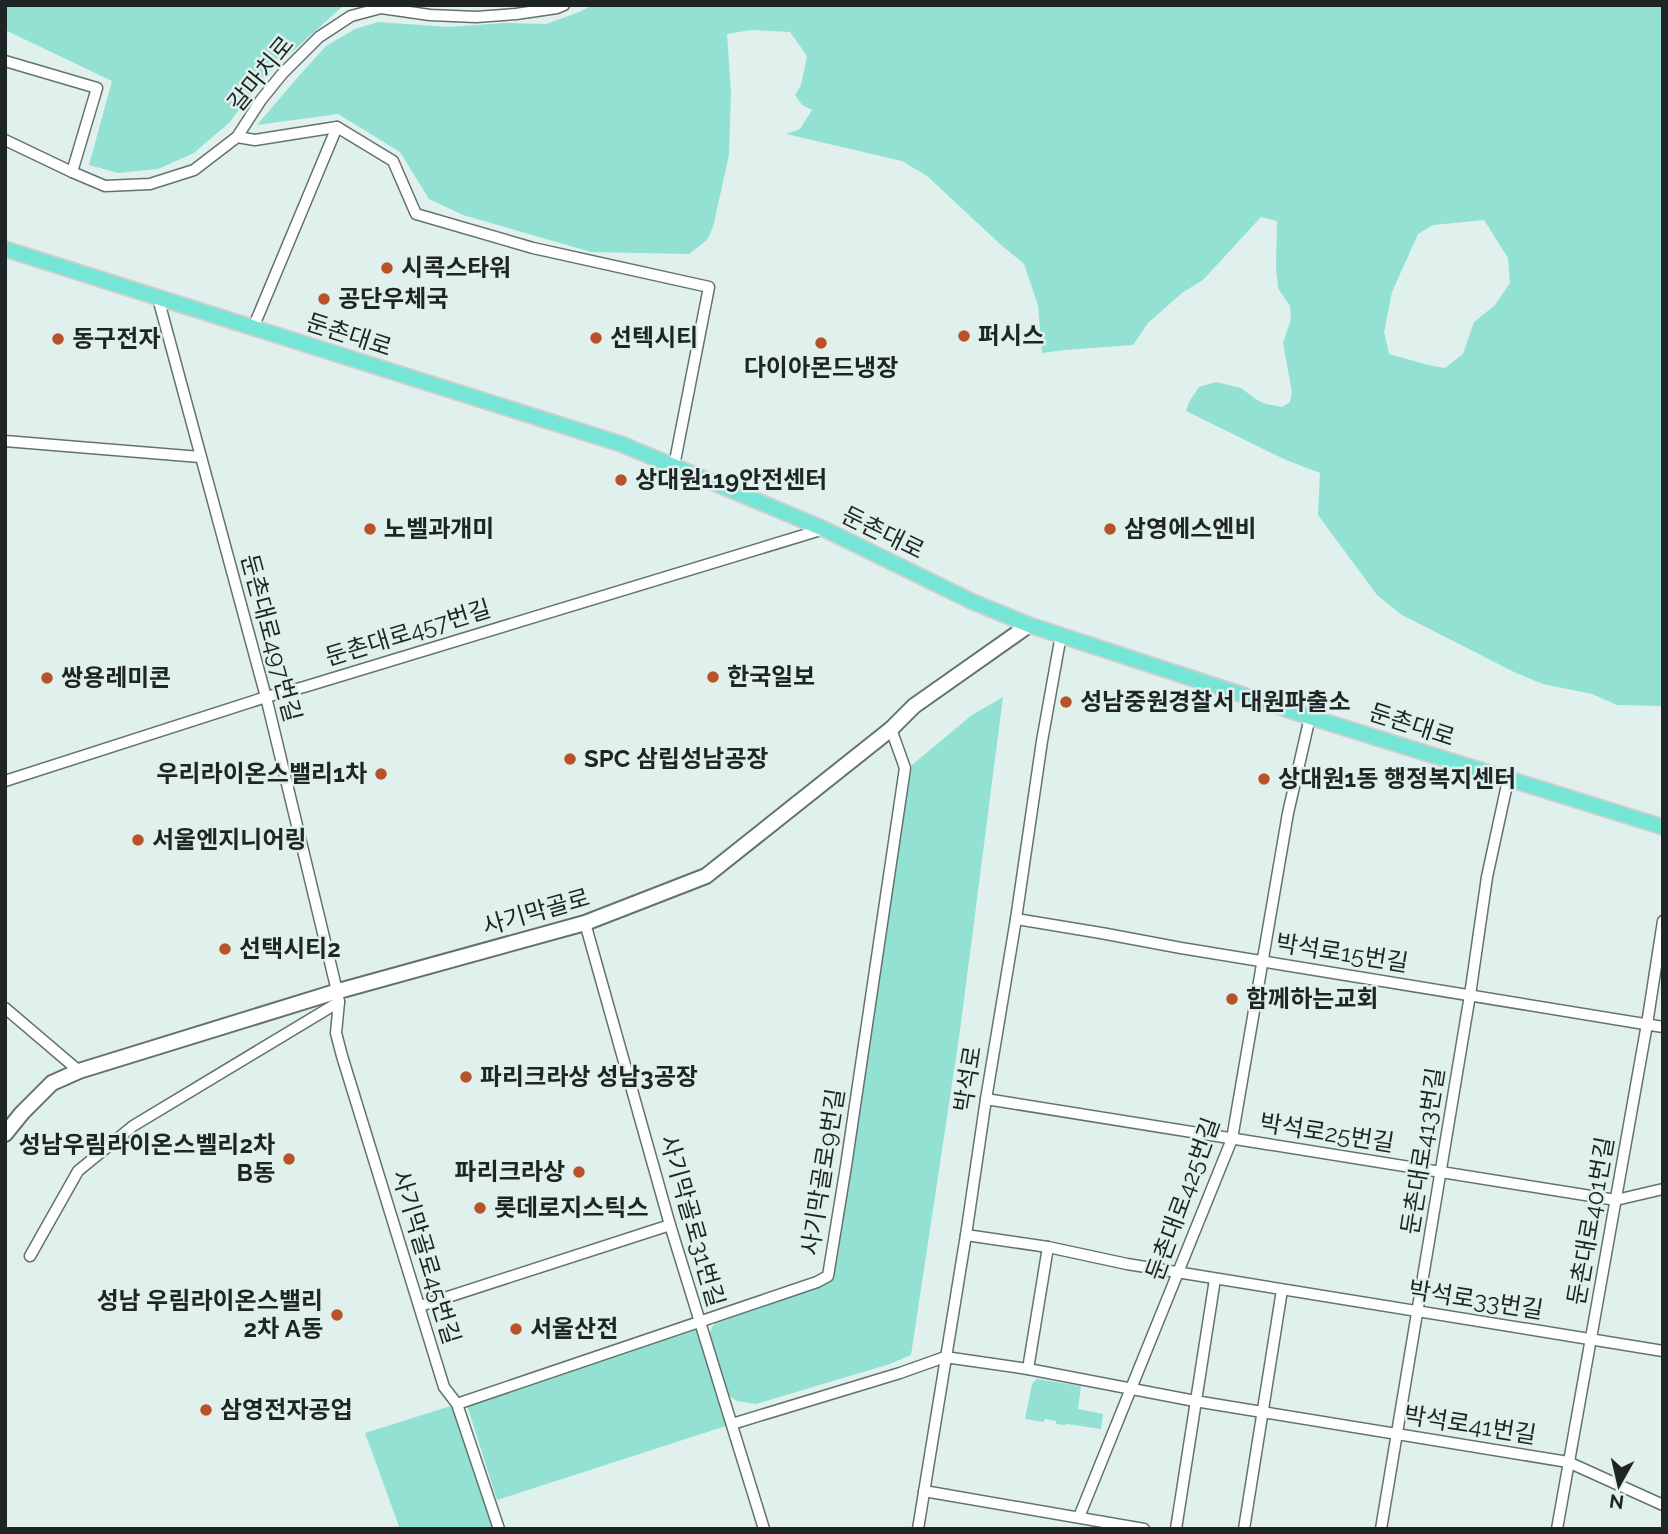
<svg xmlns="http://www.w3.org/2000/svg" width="1668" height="1534" font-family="Raleway,'Noto Sans KR',sans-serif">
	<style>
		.green { fill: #92e1d2; fill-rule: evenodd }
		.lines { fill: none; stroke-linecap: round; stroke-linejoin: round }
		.street-casing { stroke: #64726f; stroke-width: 13 }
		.secondary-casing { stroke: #64726f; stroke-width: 18 }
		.primary-casing { stroke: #cecfcf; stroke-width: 18 }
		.street { stroke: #fff; stroke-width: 10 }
		.secondary { stroke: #fff; stroke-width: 14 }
		.primary { stroke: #75e5d6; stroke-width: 14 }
		.poi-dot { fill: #b95229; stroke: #e0f1ed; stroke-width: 2.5 }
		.labels { text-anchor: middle; stroke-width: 5; stroke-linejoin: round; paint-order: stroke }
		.street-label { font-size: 24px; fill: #1f2524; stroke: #e0f1ed }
		.poi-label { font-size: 24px; font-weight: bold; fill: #1f2524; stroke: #e0f1ed; text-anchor: start }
	</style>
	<rect width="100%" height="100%" fill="#e0f1ed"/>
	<g class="green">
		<polygon points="5,5 344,5 263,78 230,122 194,153 158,169 118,173 89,165 112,81 5,30"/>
		<path d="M593,5H1663V706L1617,705L1592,694L1543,684L1516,673L1402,615L1377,595L1318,515L1320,473L1286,460L1186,411L1189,402L1199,387L1216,382L1241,388L1257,400L1266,404L1282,407L1290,402L1292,392L1283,343L1291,319L1290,306L1278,288L1276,267L1277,221L1261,217L1203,280L1182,293L1148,323L1133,345L1065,350L1042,353L1038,305L1024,264L1000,244L927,176L902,161L786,134L800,129L812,110L802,105L795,95L801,85L807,56L790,32L751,30L727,34L731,92L729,155L713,227L707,240L689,254L591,252L463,215L429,199L400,152L338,114L257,125L297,78L326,46L355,29L378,22L448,27L505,23L546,24L579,12ZM1484,220L1508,258L1510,283L1495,305L1474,322L1463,354L1445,368L1428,365L1389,354L1384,332L1392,292L1418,234L1433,225Z"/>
		<polygon points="1003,697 960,1031 911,1355 890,1364 756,1404 737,1401 726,1394 707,1342 712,1327 717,1321 823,1284 828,1281 832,1277 912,765 972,715"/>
		<polygon points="699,1323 732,1424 497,1500 466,1402"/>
		<polygon points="1037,1379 1081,1386 1078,1409 1103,1414 1101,1429 1067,1424 1065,1425 1056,1424 1056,1421 1045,1419 1044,1422 1025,1419 1032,1384"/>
		<polygon points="457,1404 500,1529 400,1529 365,1433"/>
	</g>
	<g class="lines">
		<g class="street-casing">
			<g id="street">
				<polyline points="5,61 97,88 72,172"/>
				<polyline points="237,137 255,140 337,127 393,161 416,214 533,248 709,287 674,466"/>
				<polyline points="5,140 72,172 105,186 150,184 194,170 237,137 261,100 282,74 319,37 351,16 381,8 430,15 476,17 516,14 557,8 564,5"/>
				<polyline points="158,298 266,697 337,991 339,1002 336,1033 342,1056 444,1387 457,1404 499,1529"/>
				<polyline points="253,328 337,127"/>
				<polyline points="5,441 200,457"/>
				<polyline points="5,781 266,697 304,687 824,529"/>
				<polyline points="1016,919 1101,933 1181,948 1663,1027"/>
				<polyline points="585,923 670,1225 764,1529"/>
				<polyline points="5,1008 79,1071"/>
				<polyline points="986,1099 1616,1200 1663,1189"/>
				<polyline points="966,1235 1048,1247 1127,1264 1663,1351"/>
				<polyline points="30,1256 78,1171 133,1126 339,1002"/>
				<polyline points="420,1306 670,1225"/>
				<polyline points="1028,1369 1048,1247"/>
				<polyline points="457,1404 817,1282 828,1276 846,1166 905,768 891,729"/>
				<polyline points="732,1424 900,1373 945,1357 1028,1369 1195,1401 1568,1462 1663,1505"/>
				<polyline points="924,1491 1144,1529"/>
				<polyline points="1079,1517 1232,1139 1288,813 1310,717"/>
				<polyline points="918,1529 966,1235 986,1099 1016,919 1042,741 1061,635"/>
				<polyline points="1176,1529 1215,1279"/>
				<polyline points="1244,1529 1282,1290"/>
				<polyline points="1381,1529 1470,995 1487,877 1508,780"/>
				<polyline points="1557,1529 1647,1024 1663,921"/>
			</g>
		</g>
		<g class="secondary-casing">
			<polyline id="secondary" points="5,1134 22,1113 52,1083 79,1071 335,992 585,923 706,876 891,729 914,706 1029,625"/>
		</g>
		<g class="primary-casing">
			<polyline id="primary" points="5,249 621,444 824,529 971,601 1029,625 1310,717 1663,827"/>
		</g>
		<use href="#street" class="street"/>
		<use href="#secondary" class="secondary"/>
		<use href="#primary" class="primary"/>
	</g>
	<g class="poi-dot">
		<circle cx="387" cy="268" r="7"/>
		<circle cx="324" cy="299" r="7"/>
		<circle cx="964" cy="336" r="7"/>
		<circle cx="596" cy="338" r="7"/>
		<circle cx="58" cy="339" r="7"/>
		<circle cx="821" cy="343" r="7"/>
		<circle cx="621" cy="480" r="7"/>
		<circle cx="370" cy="529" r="7"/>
		<circle cx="1110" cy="529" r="7"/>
		<circle cx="713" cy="677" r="7"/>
		<circle cx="47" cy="678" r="7"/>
		<circle cx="1066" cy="702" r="7"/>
		<circle cx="570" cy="759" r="7"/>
		<circle cx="381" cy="774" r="7"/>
		<circle cx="1264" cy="779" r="7"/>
		<circle cx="138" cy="840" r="7"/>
		<circle cx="225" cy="949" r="7"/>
		<circle cx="1232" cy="999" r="7"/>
		<circle cx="466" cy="1077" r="7"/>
		<circle cx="289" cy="1159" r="7"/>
		<circle cx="579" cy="1172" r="7"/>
		<circle cx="480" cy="1208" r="7"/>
		<circle cx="337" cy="1315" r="7"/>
		<circle cx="516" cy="1329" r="7"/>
		<circle cx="206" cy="1410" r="7"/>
	</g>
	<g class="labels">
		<g class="street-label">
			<text transform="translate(261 74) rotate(-51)" y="8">갈마치로</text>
			<text transform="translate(349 335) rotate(18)" y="8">둔촌대로</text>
			<text transform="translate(883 533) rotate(26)" y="8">둔촌대로</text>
			<text transform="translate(408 633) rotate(-17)" y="8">둔촌대로457번길</text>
			<text transform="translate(271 638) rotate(75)" y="8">둔촌대로497번길</text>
			<text transform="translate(1412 725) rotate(18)" y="8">둔촌대로</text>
			<text transform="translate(536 912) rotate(-16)" y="8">사기막골로</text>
			<text transform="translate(1342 953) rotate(9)" y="8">박석로15번길</text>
			<text transform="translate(968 1079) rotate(-81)" y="8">박석로</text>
			<text transform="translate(1327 1133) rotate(9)" y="8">박석로25번길</text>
			<text transform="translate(1423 1151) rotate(-81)" y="8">둔촌대로413번길</text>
			<text transform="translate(823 1172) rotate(-81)" y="8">사기막골로9번길</text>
			<text transform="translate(1183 1199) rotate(-70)" y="8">둔촌대로425번길</text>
			<text transform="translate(692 1221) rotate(74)" y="8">사기막골로31번길</text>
			<text transform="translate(1591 1221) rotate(-80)" y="8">둔촌대로401번길</text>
			<text transform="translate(426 1257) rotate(73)" y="8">사기막골로45번길</text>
			<text transform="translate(1476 1300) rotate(9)" y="8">박석로33번길</text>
			<text transform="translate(1470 1425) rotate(9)" y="8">박석로41번길</text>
		</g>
		<g class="poi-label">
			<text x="401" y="276">시콕스타워</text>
			<text x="338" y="307">공단우체국</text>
			<text x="978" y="344">퍼시스</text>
			<text x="610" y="346">선텍시티</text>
			<text x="72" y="347">동구전자</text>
			<text x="821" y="376" text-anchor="middle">다이아몬드냉장</text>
			<text x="635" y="488">상대원119안전센터</text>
			<text x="384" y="537">노벨과개미</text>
			<text x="1124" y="537">삼영에스엔비</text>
			<text x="727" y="685">한국일보</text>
			<text x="61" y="686">쌍용레미콘</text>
			<text x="1080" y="710">성남중원경찰서 대원파출소</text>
			<text x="584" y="767">SPC 삼립성남공장</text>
			<text x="367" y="782" text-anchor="end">우리라이온스밸리1차</text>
			<text x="1278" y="787">상대원1동 행정복지센터</text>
			<text x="152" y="848">서울엔지니어링</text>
			<text x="239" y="957">선택시티2</text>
			<text x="1246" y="1007">함께하는교회</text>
			<text x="480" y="1085">파리크라상 성남3공장</text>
			<text x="275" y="1153" text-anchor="end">성남우림라이온스벨리2차<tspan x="275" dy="28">B동</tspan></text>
			<text x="565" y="1180" text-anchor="end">파리크라상</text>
			<text x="494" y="1216">롯데로지스틱스</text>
			<text x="323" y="1309" text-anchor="end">성남 우림라이온스밸리<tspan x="323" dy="28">2차 A동</tspan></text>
			<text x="530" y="1337">서울산전</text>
			<text x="220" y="1418">삼영전자공업</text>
		</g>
	</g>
	<rect width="1668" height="1534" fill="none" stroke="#1f2524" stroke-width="14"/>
	<g transform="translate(1619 1485) rotate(188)" stroke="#e0f1ed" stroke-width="5" paint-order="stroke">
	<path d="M0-5L12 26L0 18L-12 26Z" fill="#1f2524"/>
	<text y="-10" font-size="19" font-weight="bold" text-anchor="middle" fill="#1f2524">N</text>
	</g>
</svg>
